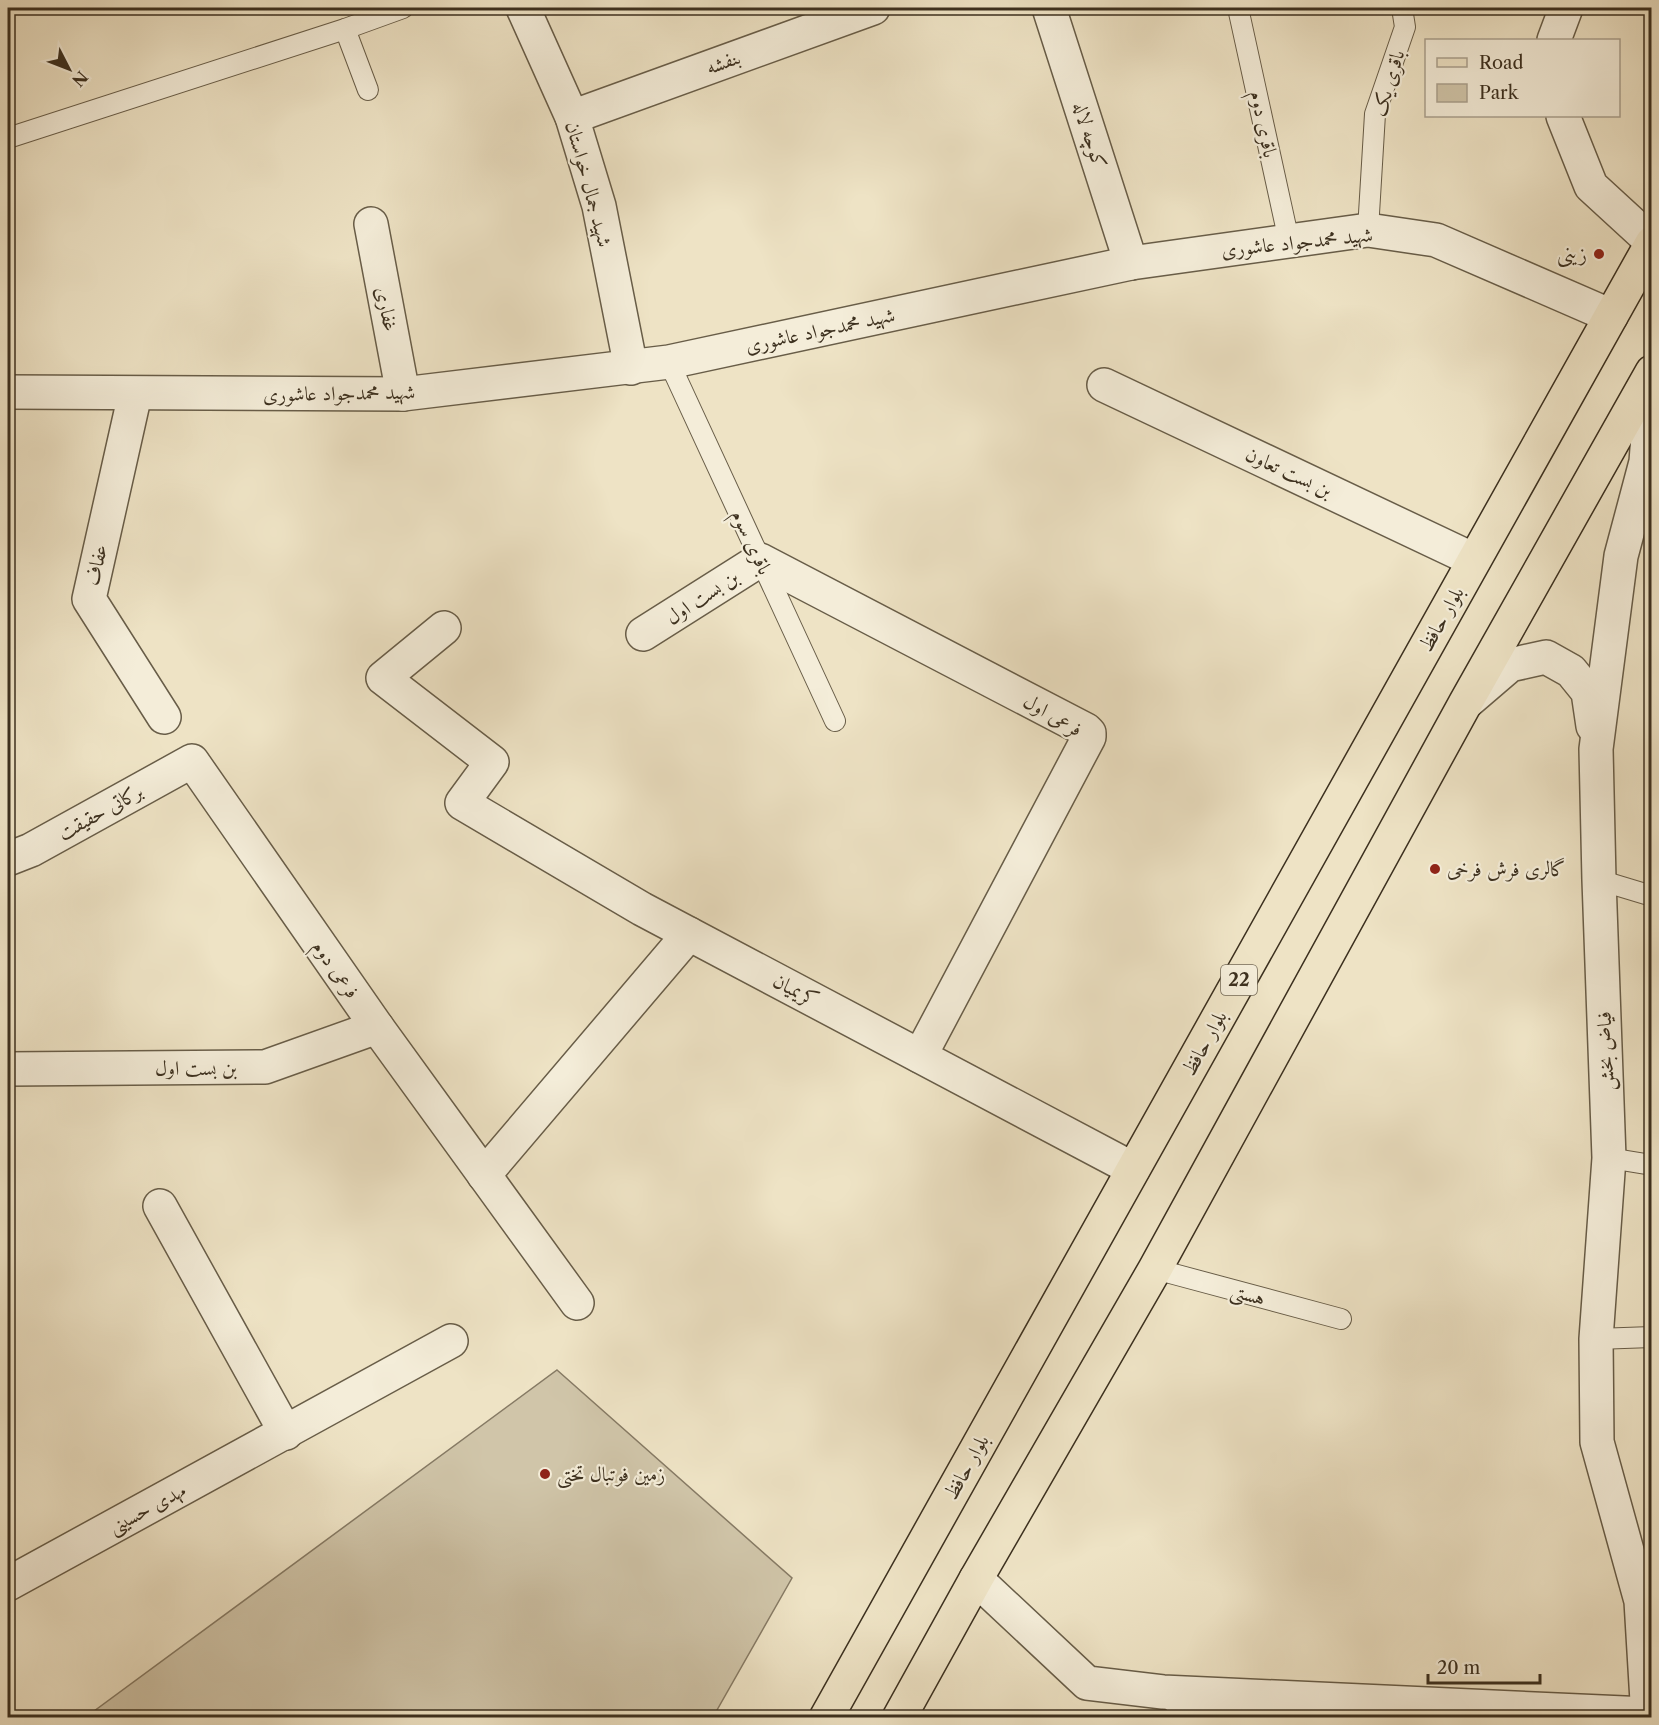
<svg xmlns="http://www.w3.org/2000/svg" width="1659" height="1725" font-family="'Libre Caslon Text',Amiri,serif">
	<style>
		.park { fill: #d0c5a9; stroke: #867a64; stroke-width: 1.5 }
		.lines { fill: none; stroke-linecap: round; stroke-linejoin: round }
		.lane-casing { stroke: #685d48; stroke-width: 22 }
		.street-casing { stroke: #685d48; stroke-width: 36 }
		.primary-casing { stroke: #3c301f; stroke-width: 36 }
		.lane { stroke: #f4edd9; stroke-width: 20 }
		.street { stroke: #f4edd9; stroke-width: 33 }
		.primary { stroke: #eee3c5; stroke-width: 33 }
		.poi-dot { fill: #8f2418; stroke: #f4edd9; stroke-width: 2 }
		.labels { text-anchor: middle; stroke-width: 4.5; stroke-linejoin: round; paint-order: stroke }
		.shield { fill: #f4edd9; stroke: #736957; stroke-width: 1.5 }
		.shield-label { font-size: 18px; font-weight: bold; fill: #3c301f }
		.street-label { font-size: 20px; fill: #3c301f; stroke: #f4edd9 }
		.poi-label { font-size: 20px; fill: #3c301f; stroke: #f4edd9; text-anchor: start }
	</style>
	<rect width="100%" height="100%" fill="#eee3c5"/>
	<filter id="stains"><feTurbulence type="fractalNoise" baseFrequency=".00333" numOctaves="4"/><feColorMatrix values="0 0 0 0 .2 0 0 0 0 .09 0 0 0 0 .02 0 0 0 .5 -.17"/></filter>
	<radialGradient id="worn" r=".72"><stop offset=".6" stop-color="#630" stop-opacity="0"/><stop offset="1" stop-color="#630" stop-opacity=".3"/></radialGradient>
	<polygon class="park" points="557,1370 792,1578 713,1717 86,1717"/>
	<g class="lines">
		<g class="lane-casing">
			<g id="lane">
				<polyline points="1238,8 1289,241"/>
				<polyline points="345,29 368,90"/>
				<polyline points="8,138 345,29 403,8"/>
				<polyline points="1368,230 1375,114 1405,27 1402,8"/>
				<polyline points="669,362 835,721"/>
				<polyline points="1599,880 1652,896"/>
				<polyline points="1609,1158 1652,1165"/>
				<polyline points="1155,1269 1341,1319"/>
				<polyline points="1596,1339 1652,1337"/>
				<polyline points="1163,1692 1190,1718"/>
			</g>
		</g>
		<g class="street-casing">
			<g id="street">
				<polyline points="523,8 572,117 599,206 631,368"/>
				<polyline points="1049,8 1131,263"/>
				<polyline points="1554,40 1566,8"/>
				<polyline points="1563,116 1591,186 1652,242"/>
				<polyline points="572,117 873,8"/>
				<polyline points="371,224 403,394"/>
				<polyline points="1104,385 1474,560"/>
				<polyline points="8,392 403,394 669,362 1131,263 1368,230 1436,240 1611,316"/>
				<polyline points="135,394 89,599 164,717"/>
				<polyline points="444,628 383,678 492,762 462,803 642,909 1133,1169"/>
				<polyline points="643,634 760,560 1086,730 1089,733 1089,737 920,1056"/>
				<polyline points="1468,701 1510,665 1546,657 1571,671 1588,692 1593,726"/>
				<polyline points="8,859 31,850 192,761 377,1027 577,1303"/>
				<polyline points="8,1069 265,1067 377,1027"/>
				<polyline points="484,1175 689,934"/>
				<polyline points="160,1206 286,1433"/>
				<polyline points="976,1579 1087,1683 1163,1692 1647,1714"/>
				<polyline points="8,1584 451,1341"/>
				<polyline points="1648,1718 1641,1601 1597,1442 1596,1339 1609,1158 1599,880 1596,749 1621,556 1646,462 1652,382"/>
			</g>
		</g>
		<g class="primary-casing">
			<g id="primary">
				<polyline points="826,1718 1652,243"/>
				<polyline points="899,1718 976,1579 1155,1269 1466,702 1652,372"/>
			</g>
		</g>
		<use href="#lane" class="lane"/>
		<use href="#street" class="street"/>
		<use href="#primary" class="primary"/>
	</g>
	<g class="poi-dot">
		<circle cx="1599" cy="254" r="6"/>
		<circle cx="1435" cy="869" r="6"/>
		<circle cx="545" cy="1474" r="6"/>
	</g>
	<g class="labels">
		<rect class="shield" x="1221" y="965" width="36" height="30" rx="4.5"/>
		<g class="shield-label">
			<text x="1239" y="986">22</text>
		</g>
		<g class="street-label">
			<text transform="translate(723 62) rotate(-20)" y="7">بنفشه</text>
			<text transform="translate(1388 83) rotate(-73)" y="7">باقری یک</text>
			<text transform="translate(1264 124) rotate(78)" y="7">باقری دوم</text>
			<text transform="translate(1090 135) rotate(72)" y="7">کوچه لاله</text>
			<text transform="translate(589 184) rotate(75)" y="7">شهید جمال خواستان</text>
			<text transform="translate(1297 242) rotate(-6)" y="7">شهید محمدجواد عاشوری</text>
			<text transform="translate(387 309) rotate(79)" y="7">غفاری</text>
			<text transform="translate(820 330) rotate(-12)" y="7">شهید محمدجواد عاشوری</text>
			<text transform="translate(339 393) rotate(-1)" y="7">شهید محمدجواد عاشوری</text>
			<text transform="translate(1289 472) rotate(25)" y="7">بن‌ بست تعاون</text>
			<text transform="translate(752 542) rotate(65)" y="7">باقری سوم</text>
			<text transform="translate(96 565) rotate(-77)" y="7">عفاف</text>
			<text transform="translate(702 597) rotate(-33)" y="7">بن بست اول</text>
			<text transform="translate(1441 619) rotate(-61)" y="7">بلوار حافظ</text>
			<text transform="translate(1053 715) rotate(30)" y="7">فرعی اول</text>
			<text transform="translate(100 812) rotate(-29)" y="7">برکاتی حقیقت</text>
			<text transform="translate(336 969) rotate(55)" y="7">فرعی دوم</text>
			<text transform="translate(796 990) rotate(28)" y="7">کریمیان</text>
			<text transform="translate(1204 1043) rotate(-61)" y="7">بلوار حافظ</text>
			<text transform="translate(1605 1051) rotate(-92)" y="7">فیاض بخش</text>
			<text x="196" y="1075">بن بست اول</text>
			<text transform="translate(1248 1294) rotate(15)" y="7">هستی</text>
			<text transform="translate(966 1467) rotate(-61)" y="7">بلوار حافظ</text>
			<text transform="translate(147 1508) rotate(-28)" y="7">مهدی حسینی</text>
		</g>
		<g class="poi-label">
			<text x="1587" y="261" text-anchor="end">زینی</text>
			<text x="1447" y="876">گالری فرش فرخی</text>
			<text x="557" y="1481">زمین فوتبال تختی</text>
		</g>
	</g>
	<rect width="1659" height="1725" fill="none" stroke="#eee3c5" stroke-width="30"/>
	<rect x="9" y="9" width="1641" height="1707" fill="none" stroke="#3c301f" stroke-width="3"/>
	<rect x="15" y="15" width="1629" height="1695" fill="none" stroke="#3c301f" stroke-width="1.5"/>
	<rect x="1425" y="39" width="195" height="78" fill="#f4edd9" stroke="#aaa18f" stroke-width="1.5"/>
	<rect x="1437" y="58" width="30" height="9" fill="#eee3c5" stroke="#aaa18f" stroke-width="1.5"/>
	<text x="1479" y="69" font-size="18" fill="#3c301f">Road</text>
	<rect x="1437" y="84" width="30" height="18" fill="#d0c5a9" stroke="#aaa18f" stroke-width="1.5"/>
	<text x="1479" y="99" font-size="18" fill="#3c301f">Park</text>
	<g transform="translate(69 69) rotate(132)" stroke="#f4edd9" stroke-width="4.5" paint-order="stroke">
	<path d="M0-4.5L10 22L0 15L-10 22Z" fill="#3c301f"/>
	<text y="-9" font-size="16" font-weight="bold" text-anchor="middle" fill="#3c301f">N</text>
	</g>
	<path d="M1428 1674v9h112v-9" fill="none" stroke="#3c301f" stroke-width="3"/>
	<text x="1437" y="1674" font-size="18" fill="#3c301f" stroke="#f4edd9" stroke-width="4.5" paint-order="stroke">20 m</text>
	<rect width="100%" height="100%" filter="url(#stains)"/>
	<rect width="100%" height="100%" fill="url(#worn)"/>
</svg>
